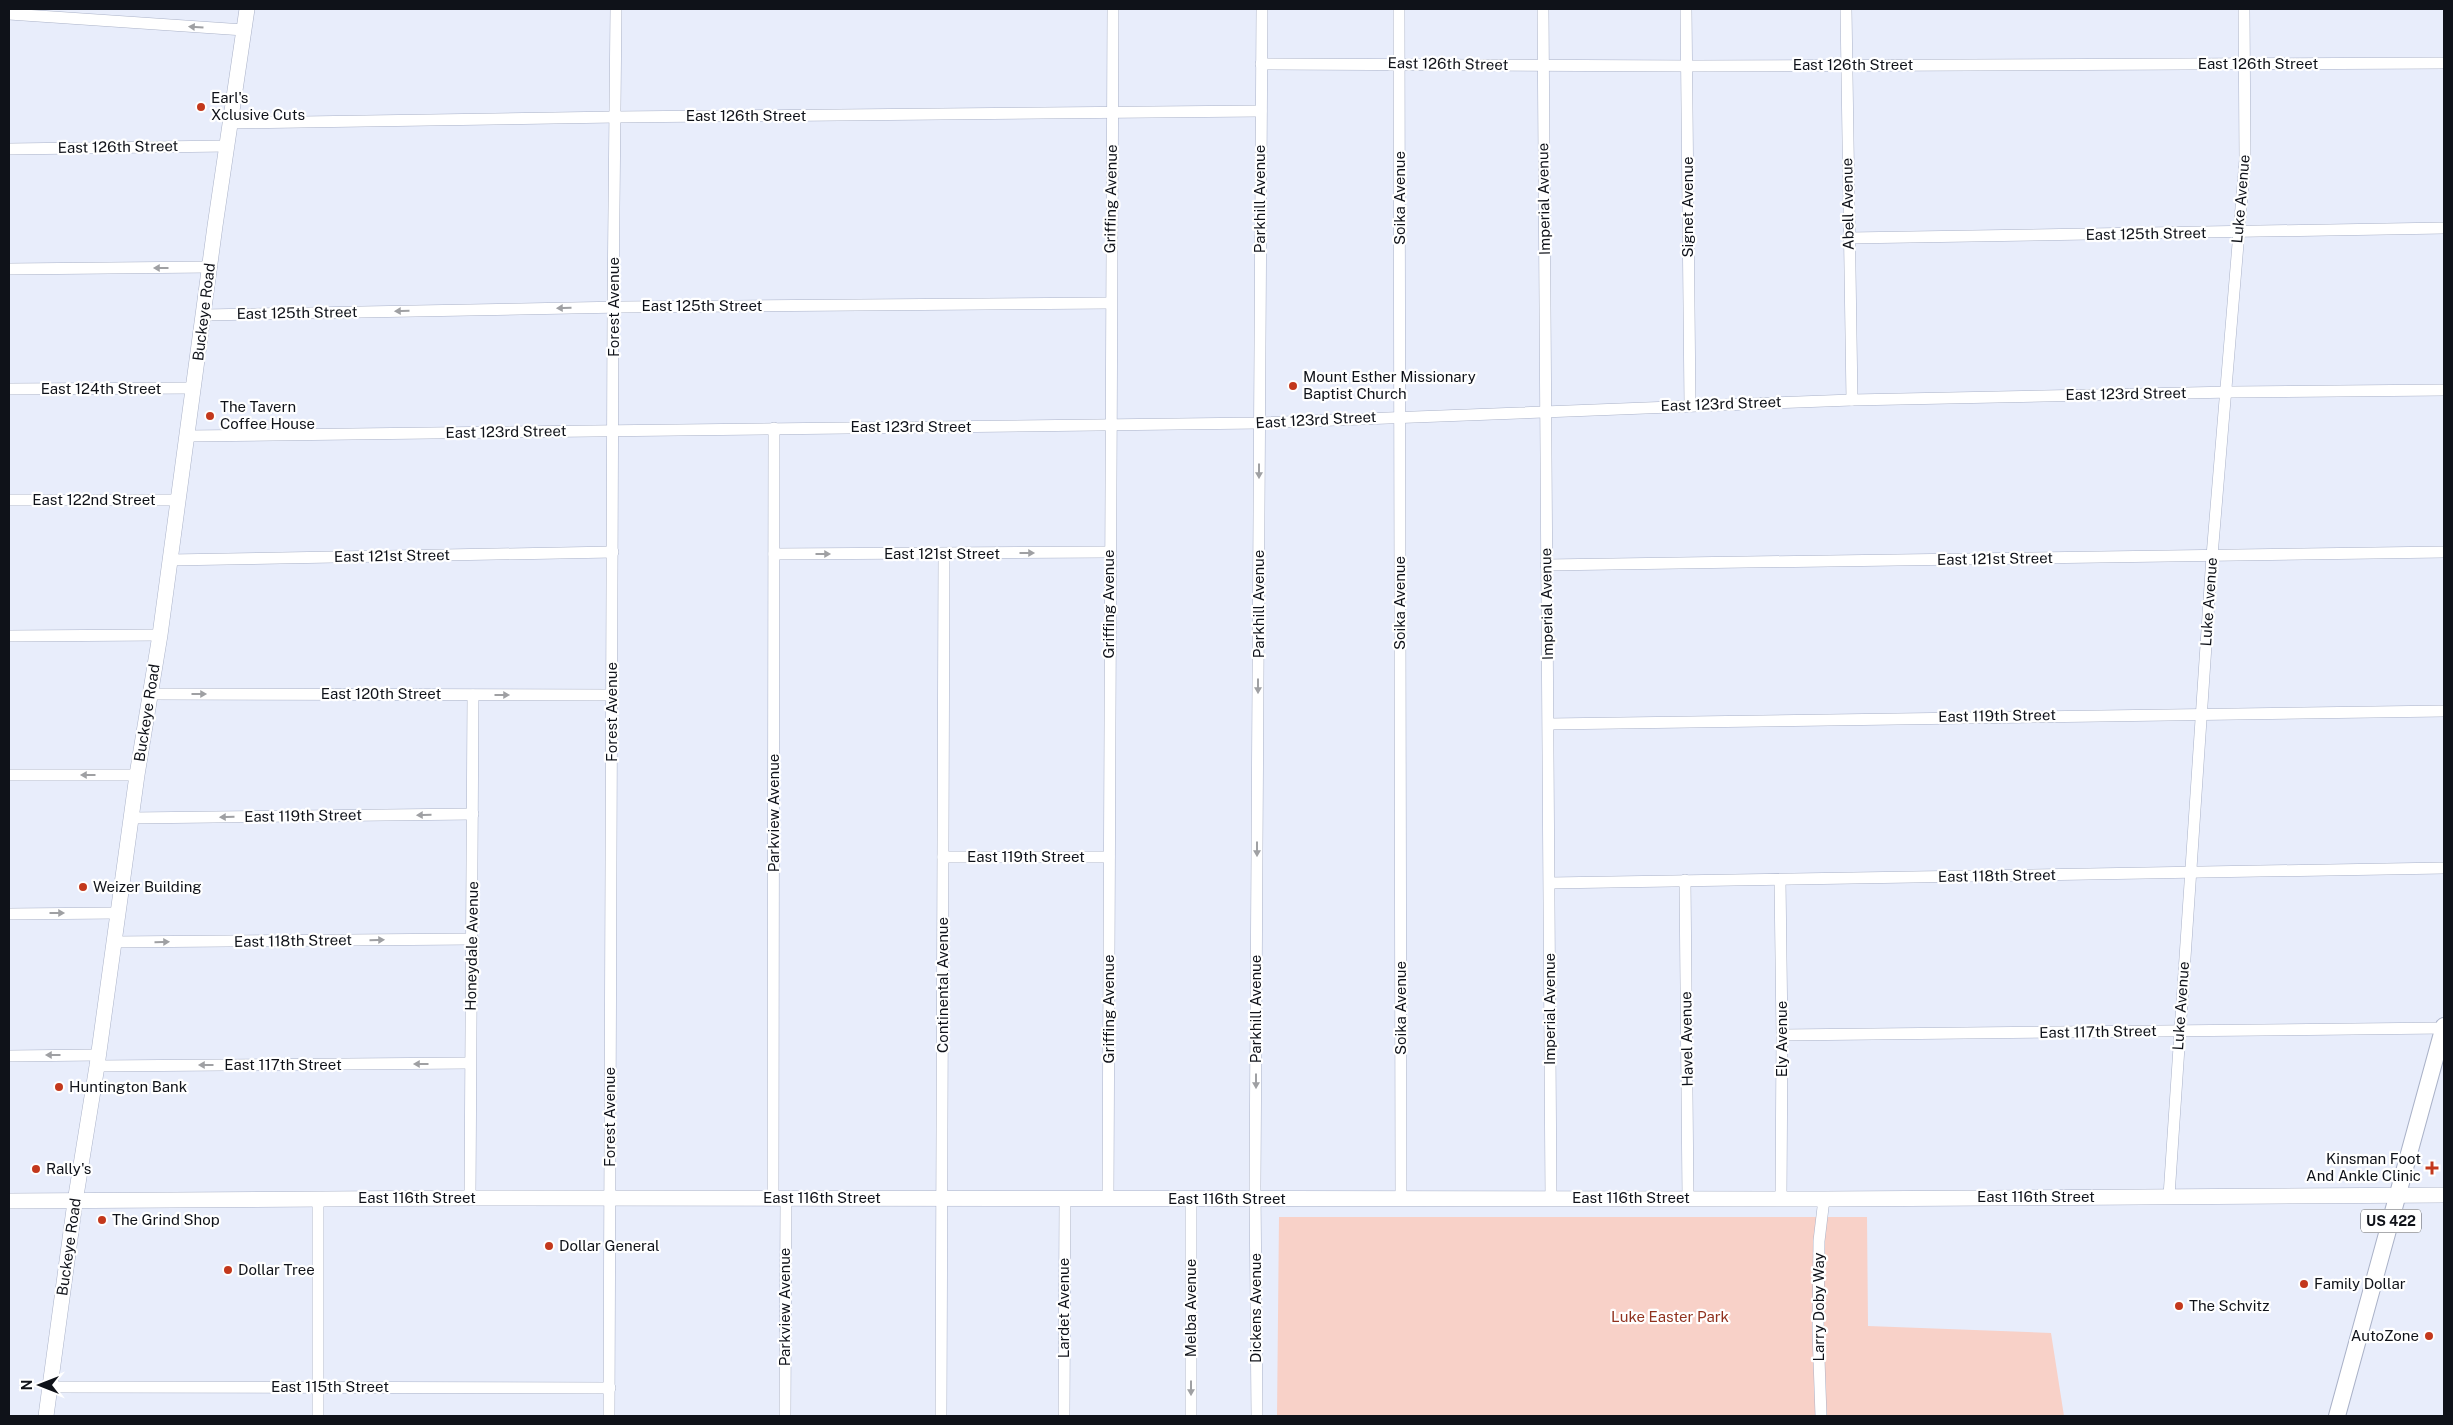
<svg xmlns="http://www.w3.org/2000/svg" width="2453" height="1425" font-family="'Public Sans',sans-serif">
	<style>
		.green { fill: #f8d1c8 }
		.lines { fill: none; stroke-linecap: round; stroke-linejoin: round }
		.street-casing { stroke: #aab2c8; stroke-width: 12 }
		.secondary-casing { stroke: #aab2c8; stroke-width: 16 }
		.primary-casing { stroke: #aab2c8; stroke-width: 18 }
		.street { stroke: #fff; stroke-width: 11 }
		.secondary { stroke: #fff; stroke-width: 15 }
		.primary { stroke: #fff; stroke-width: 16 }
		.oneway { fill: #9fa0a3 }
		.poi-dot { fill: #c3381c; stroke: #fff; stroke-width: 2 }
		.labels { text-anchor: middle; stroke-width: 4.5; stroke-linejoin: round; paint-order: stroke }
		.shield { fill: #fff; stroke: #57595e; stroke-width: 1 }
		.shield-label { font-size: 14px; font-weight: bold; fill: #0f1219 }
		.street-label { font-size: 15px; fill: #0f1219; stroke: #fff }
		.poi-label { font-size: 15px; fill: #0f1219; stroke: #fff; text-anchor: start }
		.park-label { font-size: 15px; fill: #90311e; stroke: #fff }
	</style>
	<rect width="100%" height="100%" fill="#e8edfb"/>
	<polygon class="green" points="1279,1217 1867,1217 1868,1326 2051,1333 2064,1416 1277,1416"/>
	<g class="lines">
		<g class="street-casing">
			<g id="street">
				<polyline points="1399,9 1401,1198"/>
				<polyline points="1543,9 1551,1199"/>
				<polyline points="1686,9 1690,405"/>
				<polyline points="1846,9 1852,400"/>
				<polyline points="9,14 244,30"/>
				<polyline points="1261,64 1695,66 2444,63"/>
				<polyline points="230,123 616,117 1261,111"/>
				<polyline points="9,149 227,146"/>
				<polyline points="1849,238 2444,228"/>
				<polyline points="9,269 210,267"/>
				<polyline points="204,315 623,307 1110,303"/>
				<polyline points="9,389 194,388"/>
				<polyline points="188,436 1259,423 1852,400 2233,392 2444,390"/>
				<polyline points="9,500 179,500"/>
				<polyline points="774,554 1109,552"/>
				<polyline points="170,560 613,552"/>
				<polyline points="1546,565 2444,552"/>
				<polyline points="9,636 160,635"/>
				<polyline points="150,694 612,695"/>
				<polyline points="1549,724 2444,711"/>
				<polyline points="9,775 137,775"/>
				<polyline points="132,818 473,814"/>
				<polyline points="943,857 1109,857"/>
				<polyline points="1685,880 1688,1198"/>
				<polyline points="1780,880 1782,1035 1781,1199"/>
				<polyline points="1550,883 2444,868"/>
				<polyline points="9,914 118,913"/>
				<polyline points="114,942 473,939"/>
				<polyline points="1782,1035 2444,1028"/>
				<polyline points="9,1056 98,1055"/>
				<polyline points="97,1066 470,1063"/>
				<polyline points="2169,1196 2212,556 2245,160 2244,9"/>
				<polyline points="470,1198 473,695"/>
				<polyline points="773,1198 774,428"/>
				<polyline points="1108,1199 1113,9"/>
				<polyline points="1191,1199 1191,1416"/>
				<polyline points="50,1387 610,1388"/>
				<polyline points="318,1416 318,1199"/>
				<polyline points="609,1416 613,307 616,9"/>
				<polyline points="785,1416 786,1198"/>
				<polyline points="941,1416 944,554"/>
				<polyline points="1064,1416 1065,1199"/>
				<polyline points="1257,1416 1255,1187 1262,9"/>
				<polyline points="1821,1416 1818,1331 1819,1241 1824,1199"/>
			</g>
		</g>
		<g class="secondary-casing">
			<g id="secondary">
				<polyline points="9,1201 470,1198 1824,1199 2444,1195"/>
				<polyline points="46,1416 75,1202 97,1066 137,775 160,635 215,226 247,9"/>
			</g>
		</g>
		<g class="primary-casing">
			<polyline id="primary" points="2337,1416 2444,1026"/>
		</g>
		<use href="#street" class="street"/>
		<use href="#secondary" class="secondary"/>
		<use href="#primary" class="primary"/>
	</g>
	<defs><path id="oneway-solid" d="M-6-.8H1V-3.2L6.5 0L1 3.2V.8H-6Z" transform="scale(1.25)"/></defs>
	<g class="oneway">
		<use href="#oneway-solid" transform="translate(196 27) rotate(-176)"/>
		<use href="#oneway-solid" transform="translate(161 268) rotate(180)"/>
		<use href="#oneway-solid" transform="translate(564 308) rotate(179)"/>
		<use href="#oneway-solid" transform="translate(402 311) rotate(179)"/>
		<use href="#oneway-solid" transform="translate(1259 471) rotate(90)"/>
		<use href="#oneway-solid" transform="translate(1027 553)"/>
		<use href="#oneway-solid" transform="translate(823 554)"/>
		<use href="#oneway-solid" transform="translate(1258 686) rotate(90)"/>
		<use href="#oneway-solid" transform="translate(199 694)"/>
		<use href="#oneway-solid" transform="translate(502 695)"/>
		<use href="#oneway-solid" transform="translate(88 775) rotate(180)"/>
		<use href="#oneway-solid" transform="translate(424 815) rotate(179)"/>
		<use href="#oneway-solid" transform="translate(227 817) rotate(179)"/>
		<use href="#oneway-solid" transform="translate(1257 849) rotate(90)"/>
		<use href="#oneway-solid" transform="translate(57 913)"/>
		<use href="#oneway-solid" transform="translate(377 940) rotate(-1)"/>
		<use href="#oneway-solid" transform="translate(162 942) rotate(-1)"/>
		<use href="#oneway-solid" transform="translate(53 1055) rotate(180)"/>
		<use href="#oneway-solid" transform="translate(421 1064) rotate(180)"/>
		<use href="#oneway-solid" transform="translate(206 1065) rotate(180)"/>
		<use href="#oneway-solid" transform="translate(1256 1081) rotate(90)"/>
		<use href="#oneway-solid" transform="translate(1191 1388) rotate(90)"/>
	</g>
	<g class="poi-dot">
		<circle cx="201" cy="107" r="5"/>
		<circle cx="1293" cy="386" r="5"/>
		<circle cx="210" cy="416" r="5"/>
		<circle cx="83" cy="887" r="5"/>
		<circle cx="59" cy="1087" r="5"/>
		<path d="M2429.5 1160.5h5v5h5v5h-5v5h-5v-5h-5v-5h5z"/>
		<circle cx="36" cy="1169" r="5"/>
		<circle cx="102" cy="1220" r="5"/>
		<circle cx="549" cy="1246" r="5"/>
		<circle cx="228" cy="1270" r="5"/>
		<circle cx="2304" cy="1284" r="5"/>
		<circle cx="2179" cy="1306" r="5"/>
		<circle cx="2429" cy="1336" r="5"/>
	</g>
	<g class="labels">
		<rect class="shield" x="2361" y="1209.5" width="60" height="23" rx="4"/>
		<g class="shield-label">
			<text x="2391" y="1226">US 422</text>
		</g>
		<g class="street-label">
			<text transform="translate(1448 64) rotate(1)" y="5">East 126th Street</text>
			<text x="2258" y="69">East 126th Street</text>
			<text x="1853" y="70">East 126th Street</text>
			<text x="746" y="121">East 126th Street</text>
			<text transform="translate(118 147) rotate(-1)" y="5">East 126th Street</text>
			<text transform="translate(1400 198) rotate(-90)" y="5">Soika Avenue</text>
			<text transform="translate(1111 199) rotate(-89)" y="5">Griffing Avenue</text>
			<text transform="translate(1260 199) rotate(-90)" y="5">Parkhill Avenue</text>
			<text transform="translate(1544 199) rotate(-91)" y="5">Imperial Avenue</text>
			<text transform="translate(2241 199) rotate(-85)" y="5">Luke Avenue</text>
			<text transform="translate(1848 204) rotate(-91)" y="5">Abell Avenue</text>
			<text transform="translate(1688 207) rotate(-90)" y="5">Signet Avenue</text>
			<text transform="translate(2146 234) rotate(-1)" y="5">East 125th Street</text>
			<text x="702" y="311">East 125th Street</text>
			<text transform="translate(614 307) rotate(-90)" y="5">Forest Avenue</text>
			<text transform="translate(204 312) rotate(-83)" y="5">Buckeye Road</text>
			<text transform="translate(297 313) rotate(-1)" y="5">East 125th Street</text>
			<text x="101" y="394">East 124th Street</text>
			<text transform="translate(2126 394) rotate(-1)" y="5">East 123rd Street</text>
			<text transform="translate(1721 404) rotate(-2)" y="5">East 123rd Street</text>
			<text transform="translate(1316 420) rotate(-3)" y="5">East 123rd Street</text>
			<text x="911" y="432">East 123rd Street</text>
			<text transform="translate(506 432) rotate(-1)" y="5">East 123rd Street</text>
			<text x="94" y="505">East 122nd Street</text>
			<text x="942" y="559">East 121st Street</text>
			<text transform="translate(392 556) rotate(-1)" y="5">East 121st Street</text>
			<text transform="translate(1995 559) rotate(-1)" y="5">East 121st Street</text>
			<text transform="translate(2209 602) rotate(-86)" y="5">Luke Avenue</text>
			<text transform="translate(1400 603) rotate(-90)" y="5">Soika Avenue</text>
			<text transform="translate(1109 604) rotate(-90)" y="5">Griffing Avenue</text>
			<text transform="translate(1259 604) rotate(-90)" y="5">Parkhill Avenue</text>
			<text transform="translate(1547 604) rotate(-91)" y="5">Imperial Avenue</text>
			<text x="381" y="699">East 120th Street</text>
			<text transform="translate(612 712) rotate(-90)" y="5">Forest Avenue</text>
			<text transform="translate(147 713) rotate(-81)" y="5">Buckeye Road</text>
			<text transform="translate(1997 716) rotate(-1)" y="5">East 119th Street</text>
			<text transform="translate(774 813) rotate(-90)" y="5">Parkview Avenue</text>
			<text transform="translate(303 816) rotate(-1)" y="5">East 119th Street</text>
			<text x="1026" y="862">East 119th Street</text>
			<text transform="translate(1997 876) rotate(-1)" y="5">East 118th Street</text>
			<text transform="translate(293 941) rotate(-1)" y="5">East 118th Street</text>
			<text transform="translate(472 946) rotate(-89)" y="5">Honeydale Avenue</text>
			<text transform="translate(943 985) rotate(-90)" y="5">Continental Avenue</text>
			<text transform="translate(2181 1006) rotate(-86)" y="5">Luke Avenue</text>
			<text transform="translate(1401 1008) rotate(-90)" y="5">Soika Avenue</text>
			<text transform="translate(1109 1009) rotate(-90)" y="5">Griffing Avenue</text>
			<text transform="translate(1256 1009) rotate(-90)" y="5">Parkhill Avenue</text>
			<text transform="translate(1550 1009) rotate(-90)" y="5">Imperial Avenue</text>
			<text transform="translate(2098 1032) rotate(-1)" y="5">East 117th Street</text>
			<text transform="translate(1687 1039) rotate(-91)" y="5">Havel Avenue</text>
			<text transform="translate(1782 1039) rotate(-90)" y="5">Ely Avenue</text>
			<text x="283" y="1070">East 117th Street</text>
			<text transform="translate(610 1117) rotate(-90)" y="5">Forest Avenue</text>
			<text x="2036" y="1202">East 116th Street</text>
			<text x="417" y="1203">East 116th Street</text>
			<text x="822" y="1203">East 116th Street</text>
			<text x="1631" y="1203">East 116th Street</text>
			<text x="1227" y="1204">East 116th Street</text>
			<text transform="translate(69 1247) rotate(-82)" y="5">Buckeye Road</text>
			<text transform="translate(785 1307) rotate(-90)" y="5">Parkview Avenue</text>
			<text transform="translate(1819 1307) rotate(-90)" y="5">Larry Doby Way</text>
			<text transform="translate(1064 1308) rotate(-90)" y="5">Lardet Avenue</text>
			<text transform="translate(1191 1308) rotate(-90)" y="5">Melba Avenue</text>
			<text transform="translate(1256 1308) rotate(-90)" y="5">Dickens Avenue</text>
			<text x="330" y="1392">East 115th Street</text>
		</g>
		<g class="poi-label">
			<text x="211" y="103">Earl's<tspan x="211" dy="17">Xclusive Cuts</tspan></text>
			<text x="1303" y="382">Mount Esther Missionary<tspan x="1303" dy="17">Baptist Church</tspan></text>
			<text x="220" y="412">The Tavern<tspan x="220" dy="17">Coffee House</tspan></text>
			<text x="93" y="892">Weizer Building</text>
			<text x="69" y="1092">Huntington Bank</text>
			<text x="2421" y="1164" text-anchor="end">Kinsman Foot<tspan x="2421" dy="17">And Ankle Clinic</tspan></text>
			<text x="46" y="1174">Rally's</text>
			<text x="112" y="1225">The Grind Shop</text>
			<text x="559" y="1251">Dollar General</text>
			<text x="238" y="1275">Dollar Tree</text>
			<text x="2314" y="1289">Family Dollar</text>
			<text x="2189" y="1311">The Schvitz</text>
			<text x="2419" y="1341" text-anchor="end">AutoZone</text>
		</g>
		<g class="park-label">
			<text x="1670" y="1322">Luke Easter Park</text>
		</g>
	</g>
	<rect width="2453" height="1425" fill="none" stroke="#0f1219" stroke-width="20"/>
	<g transform="translate(40 1385) rotate(270)" stroke="#ffffff" stroke-width="4" paint-order="stroke">
	<path d="M0-4L9 19L0 12L-9 19Z" fill="#0f1219"/>
	<text y="-8" font-size="14" font-weight="bold" text-anchor="middle" fill="#0f1219">N</text>
	</g>
</svg>
